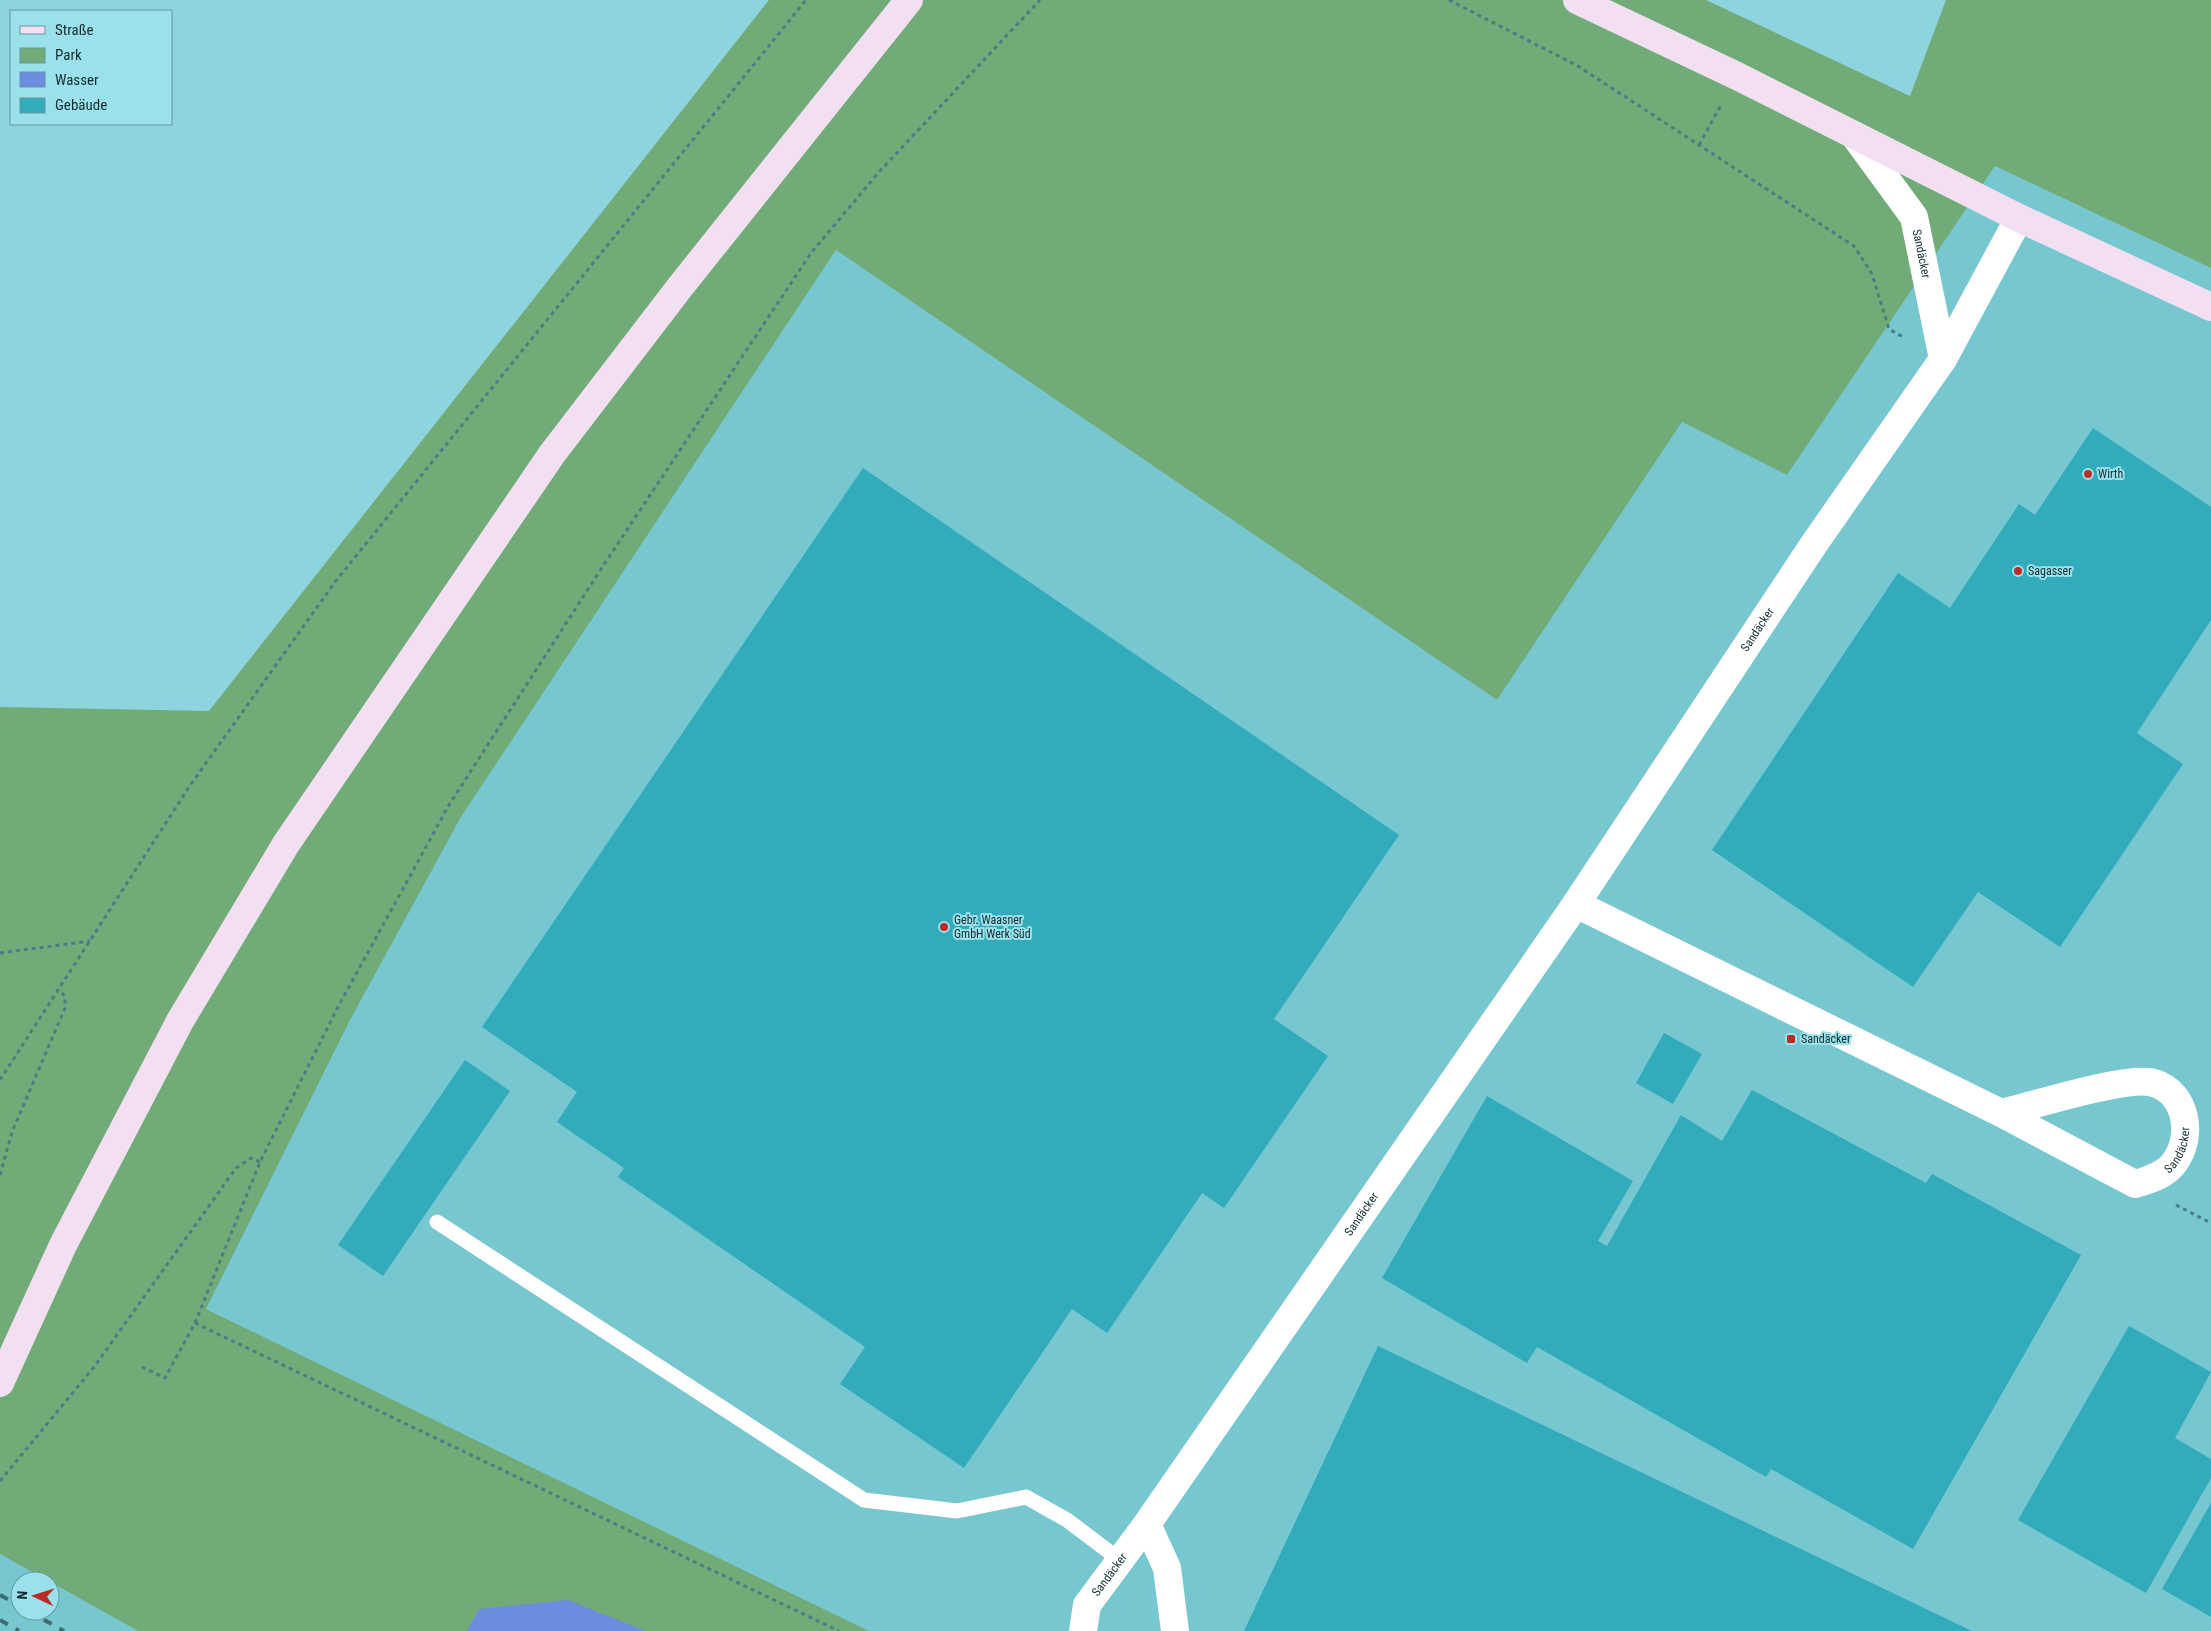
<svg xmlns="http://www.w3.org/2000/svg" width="2211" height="1631" font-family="'Roboto Condensed',sans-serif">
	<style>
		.built { fill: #77c7d1 }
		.green { fill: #71ab77 }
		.water { fill: #6c8ce0 }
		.building { fill: #32abba }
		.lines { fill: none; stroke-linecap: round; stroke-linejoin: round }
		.path { stroke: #4c7d84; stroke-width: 3; stroke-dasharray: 4 4; stroke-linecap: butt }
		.lane { stroke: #fff; stroke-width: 15 }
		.street { stroke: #fff; stroke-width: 28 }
		.secondary { stroke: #f2e0f2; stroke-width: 28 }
		.rail { stroke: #3f6c72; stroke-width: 4; stroke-dasharray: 9 9; stroke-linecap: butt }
		.poi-dot { fill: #bb2c29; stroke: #9be1eb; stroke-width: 2 }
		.labels { text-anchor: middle; stroke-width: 4; stroke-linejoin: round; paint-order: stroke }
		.street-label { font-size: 12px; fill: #102d31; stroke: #9be1eb }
		.poi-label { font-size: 12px; fill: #102d31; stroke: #9be1eb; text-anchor: start }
	</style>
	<rect width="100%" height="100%" fill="#8ed4de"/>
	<g class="built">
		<polygon points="1995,166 2211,268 2211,1631 869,1631 206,1309 350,1019 461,817 836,250 1497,700 1682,422 1787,475"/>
		<polygon points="0,1554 49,1581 20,1581 20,1611 50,1611 50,1582 138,1631 0,1631"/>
	</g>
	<polygon class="green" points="769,0 1706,0 1910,96 1946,0 2211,0 2211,268 1995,166 1787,475 1682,422 1497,700 836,250 461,817 350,1020 206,1309 869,1631 138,1631 0,1554 0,707 209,711"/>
	<polygon class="water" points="568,1600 645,1631 467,1631 479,1609"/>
	<g class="building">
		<polygon points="2093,428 2211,507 2211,620 2137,733 2183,764 2060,947 1978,892 1913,987 1712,850 1898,573 1950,608 2019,504 2035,515"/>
		<polygon points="863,468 1399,835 1274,1019 1328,1056 1224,1208 1202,1193 1107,1333 1072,1309 964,1468 840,1384 865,1347 618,1177 624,1168 557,1122 577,1092 482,1027"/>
		<polygon points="1664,1033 1702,1054 1673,1104 1636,1083"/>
		<polygon points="465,1060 510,1091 383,1276 338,1245"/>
		<polygon points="1752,1090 1926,1183 1932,1174 2081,1255 1913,1549 1771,1469 1766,1477 1537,1347 1527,1363 1382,1278 1487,1096 1633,1181 1598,1241 1607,1246 1681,1115 1722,1141"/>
		<polygon points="2129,1326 2211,1372 2175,1438 2211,1459 2211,1478 2146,1593 2018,1520"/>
		<polygon points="1378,1346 1972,1631 1244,1631"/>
		<polygon points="2211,1503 2211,1617 2162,1589"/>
	</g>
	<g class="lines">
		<g class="path">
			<polyline points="1449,0 1578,66 1854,246 1872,274 1889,329 1903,337"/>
			<polyline points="1699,145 1721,105"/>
			<polyline points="0,953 90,941"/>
			<polyline points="0,1080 189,787 335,582 806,0"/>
			<polyline points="0,1175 12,1132 65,1008 65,996 59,990"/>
			<polyline points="2176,1205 2211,1223"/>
			<polyline points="195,1323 839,1631"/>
			<polyline points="142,1367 165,1378 195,1323 260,1162 338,1007 449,805 603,566 811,253 879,172 1040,0"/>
			<polyline points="0,1481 94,1367 236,1168 251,1158 260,1162"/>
		</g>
		<polyline class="lane" points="437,1222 864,1500 957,1511 1026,1497 1067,1520 1120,1560"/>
		<g class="street">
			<path id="s1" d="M1854,135L1914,217L1943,359"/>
			<path id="s2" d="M1576,904L2001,1113L2135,1184C2150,1180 2165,1175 2174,1163C2194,1137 2187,1093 2154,1083C2128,1075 2032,1106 2001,1113"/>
			<polyline points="1147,1524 1167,1568 1175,1631"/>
			<path id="s3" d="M1083,1631L1087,1605L1147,1524L1576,904L1814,544L1943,359L2019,218"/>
		</g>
		<g class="secondary">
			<polyline points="1577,0 1737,76 2019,218 2211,307"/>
			<polyline points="0,1383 63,1245 180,1021 286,844 552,454 680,287 909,0"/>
		</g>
		<g class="rail">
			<polyline points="0,1595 20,1606"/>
			<polyline points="28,1611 64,1631"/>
			<polyline points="0,1620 19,1631"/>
		</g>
	</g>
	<g class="poi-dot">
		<circle cx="2088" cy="474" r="5"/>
		<circle cx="2018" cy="571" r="5"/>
		<circle cx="944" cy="927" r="5"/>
		<rect x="1786" y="1034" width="10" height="10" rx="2.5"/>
	</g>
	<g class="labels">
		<g class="street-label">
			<text dy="4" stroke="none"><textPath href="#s1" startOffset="139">Sandäcker</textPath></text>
			<text dy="4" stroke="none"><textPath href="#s3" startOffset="1210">Sandäcker</textPath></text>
			<text dy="4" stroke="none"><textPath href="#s2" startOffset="684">Sandäcker</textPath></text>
			<text dy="4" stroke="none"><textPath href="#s3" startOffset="504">Sandäcker</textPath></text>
			<text dy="4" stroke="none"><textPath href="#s3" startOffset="64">Sandäcker</textPath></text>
		</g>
		<g class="poi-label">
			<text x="2098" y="478">Wirth</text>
			<text x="2028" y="575">Sagasser</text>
			<text x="954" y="924">Gebr. Waasner<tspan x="954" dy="14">GmbH Werk Süd</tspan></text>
			<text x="1801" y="1043">Sandäcker</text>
		</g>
	</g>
	<rect x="10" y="10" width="162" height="115" fill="#9be1eb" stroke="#6399a1"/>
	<rect x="20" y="26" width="25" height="8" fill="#f2e0f2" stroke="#6399a1"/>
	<text x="55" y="35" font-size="15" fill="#102d31">Straße</text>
	<rect x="20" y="48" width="25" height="15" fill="#71ab77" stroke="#6399a1"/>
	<text x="55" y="60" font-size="15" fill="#102d31">Park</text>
	<rect x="20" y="72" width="25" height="15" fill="#6c8ce0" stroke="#6399a1"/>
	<text x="55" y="85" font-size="15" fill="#102d31">Wasser</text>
	<rect x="20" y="98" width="25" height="15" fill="#32abba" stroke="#6399a1"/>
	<text x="55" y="110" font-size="15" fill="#102d31">Gebäude</text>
	<g transform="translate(35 1596) rotate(274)"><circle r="24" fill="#9be1eb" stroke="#6399a1"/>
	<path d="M0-4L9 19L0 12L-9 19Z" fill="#bb2c29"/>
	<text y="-8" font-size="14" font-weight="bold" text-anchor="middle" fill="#102d31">N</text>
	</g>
</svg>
